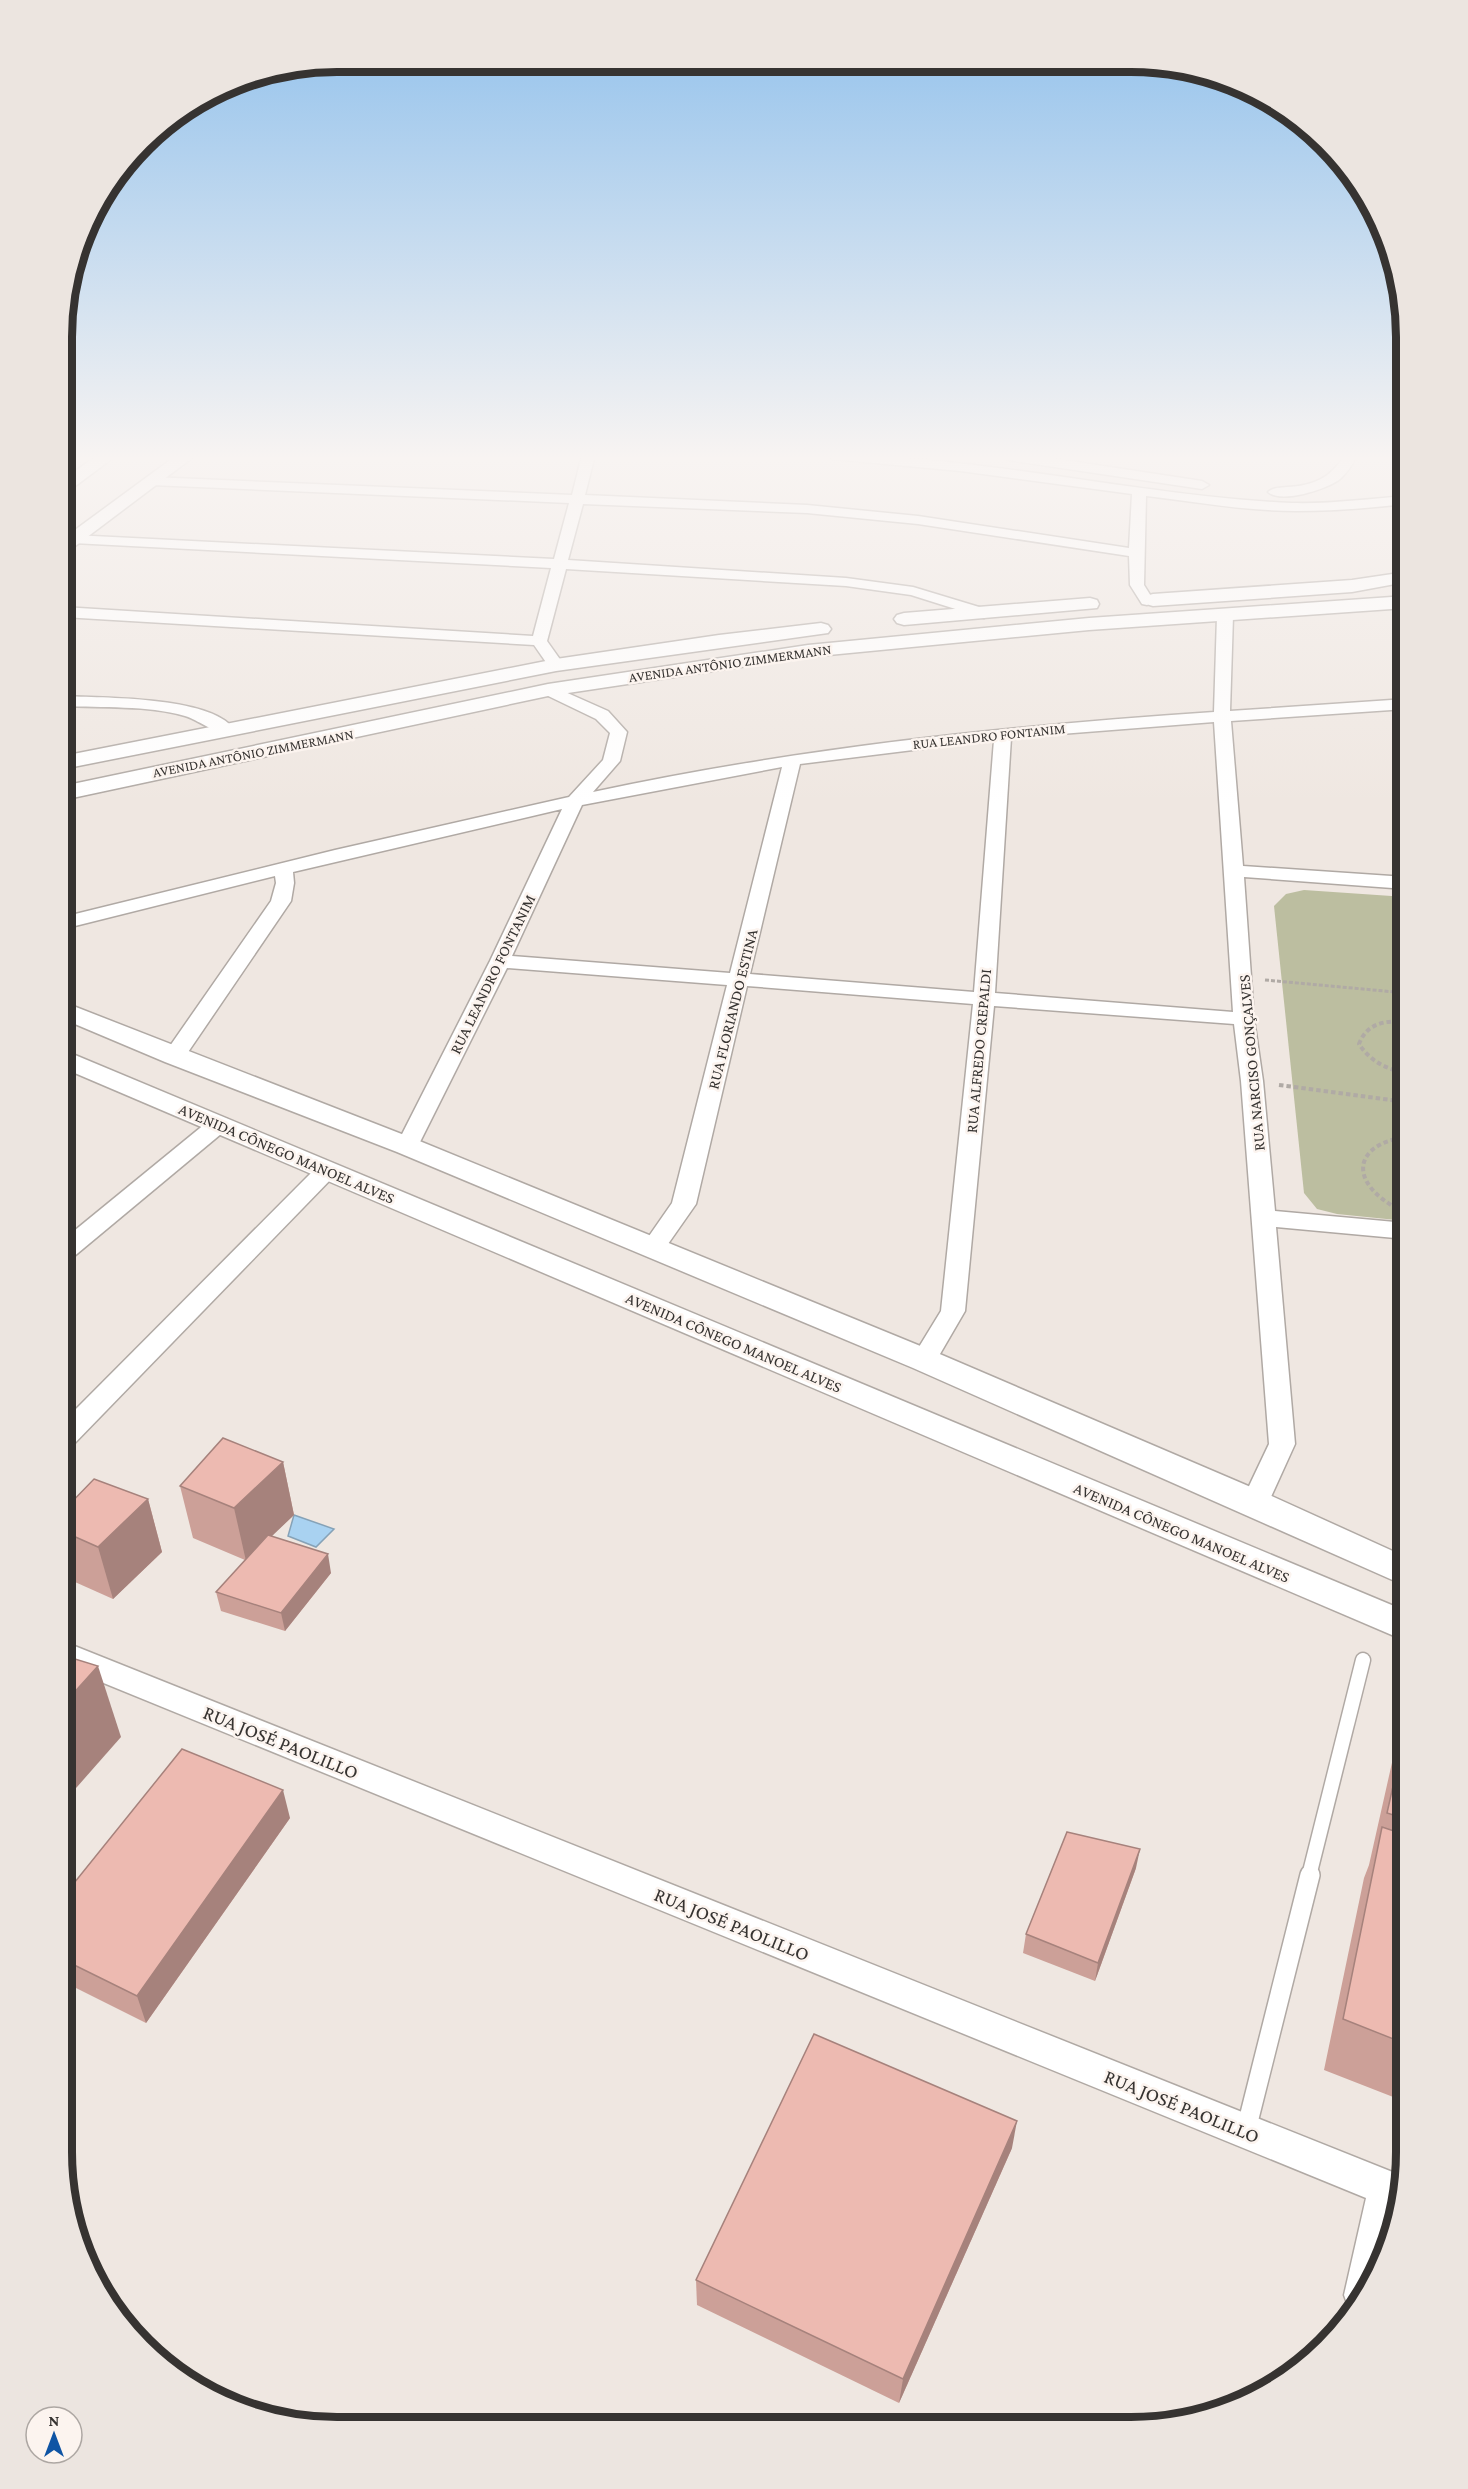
<svg xmlns="http://www.w3.org/2000/svg" width="1468" height="2489" font-family="'Crimson Pro',serif">
	<style>
		.green { fill: #bcbea0 }
		.water { fill: #a9d2f1; stroke: #86a2b7; stroke-width: 1.5 }
		.lines { fill: none; stroke-linecap: round; stroke-linejoin: round }
		.service-far1-casing { stroke: #b0a9a4; stroke-width: 17 }
		.service-casing { stroke: #b0a9a4; stroke-width: 22 }
		.minor-casing { stroke: #b0a9a4; stroke-width: 3 }
		.tertiary-casing { stroke: #b0a9a4; stroke-width: 3 }
		.path-far1 { stroke: #b0aaa5; stroke-width: 3; stroke-dasharray: 4 2; stroke-linecap: butt }
		.path { stroke: #b0aaa5; stroke-width: 4; stroke-dasharray: 4.5 3; stroke-linecap: butt }
		.service-far1 { stroke: #fff; stroke-width: 14 }
		.service { stroke: #fff; stroke-width: 19 }
		.minor { fill: #fff; fill-rule: evenodd }
		.tertiary { fill: #fff; fill-rule: evenodd }
		.wall { fill: #cca098 }
		.shaded-wall { fill: #a6827c }
		.building { fill: #edbab1; stroke: #a6827c; stroke-width: 1.5 }
		.labels { text-anchor: middle; stroke-width: 5; stroke-linejoin: round; paint-order: stroke }
		.far-street-label { font-size: 14px; fill: #363331; stroke: #fcf4ef }
		.street-label { font-size: 16px; fill: #363331; stroke: #fcf4ef }
		.near-street-label { font-size: 20px; fill: #363331; stroke: #fcf4ef }
		.rim { fill: none; stroke: #363331; stroke-width: 8 }
	</style>
	<rect width="100%" height="100%" fill="#efe7e1"/>
	<polygon class="green" points="1304,890 1406,897 1406,1221 1337,1214 1317,1209 1304,1193 1274,906 1286,894"/>
	<polygon class="water" points="294,1515 334,1529 316,1547 288,1536"/>
	<g class="lines">
		<g class="service-far1-casing">
			<polyline id="service-far1" points="1309,1876 1363,1660"/>
		</g>
		<g class="service-casing">
			<polyline id="service" points="1246,2130 1310,1875"/>
		</g>
		<g class="minor-casing">
			<g id="minor">
				<path d="M582,455H595L585,495L807,505L918,516L1129,548L1132,494L960,471L832,459L826,455C983,455 1136,496 1292,503C1330,504 1368,499 1406,496V504C1370,508 1333,511 1296,511C1246,511 1196,502 1146,496L1144,585L1154,601L1147,605L1142,604L1130,585L1129,556L918,524L807,513L583,504L568,560L846,578L913,587L989,610L992,613L984,618L911,595L846,586L566,569L547,641L564,665L556,670L550,668L534,645L63,617V607L533,636L551,568L73,543L66,539L73,535L554,559L569,503L151,485L144,481L151,477L572,495Z"/>
				<polygon points="1031,455 1202,481 1209,485 1202,489 1008,460 1002,456"/>
				<path d="M1344,455H1357C1353,464 1348,472 1340,479C1328,489 1281,504 1268,492C1274,487 1279,488 1287,487C1312,486 1332,478 1344,455Z"/>
				<path d="M1225,611L1233,616L1230,711L1406,699V709L1231,721L1243,866L1406,877V889L1244,877L1254,1019L1263,1081L1275,1211L1406,1223V1239L1276,1227L1295,1444L1265,1510L1255,1513L1245,1510L1241,1503L1269,1444L1241,1081L1234,1024L994,1006L965,1311L933,1366L924,1369L915,1366L911,1360L941,1311L973,1004L747,986L696,1204L661,1254L652,1257L643,1254L640,1249L672,1203L727,985L507,968L418,1146L415,1151L407,1153L399,1151L396,1146L490,961L562,809L293,872L294,883L291,901L182,1061L174,1062L166,1061L163,1056L271,901L276,883L275,876L63,929V917L335,850L569,797L603,760L610,733L596,719L542,693L540,690L542,687H554L608,711L627,732L620,761L593,792C798,748 1005,726 1214,712L1217,616ZM1214,722L1233,1012L995,993L1011,738ZM994,740L974,992L750,974L800,764ZM782,767L730,973L512,956L582,805Z"/>
				<path d="M63,696C102,698 210,696 234,729L232,733C217,736 199,720 185,716C146,705 103,708 63,706Z"/>
				<polygon points="219,1117 227,1119 230,1124 227,1129 72,1258 63,1260 63,1240 211,1119"/>
				<polygon points="327,1163 335,1165 338,1170 335,1175 71,1447 62,1449 62,1423 319,1165"/>
				<polygon points="62,1641 1405,2177 1392,2241 1354,2311 1349,2309 1344,2295 1366,2198 62,1666"/>
			</g>
		</g>
		<g class="tertiary-casing">
			<g id="tertiary">
				<polygon points="98,455 117,455 70,490 64,491 64,479"/>
				<polygon points="177,455 196,455 70,550 64,551 64,538"/>
				<polygon points="1406,572 1406,582 1352,592 1153,606 1146,604 1144,600 1146,596 1153,594 1352,580"/>
				<polygon points="1406,596 1406,608 1089,630 808,657 548,696 63,800 63,786 548,684 808,645 1089,618"/>
				<polygon points="1090,598 1097,600 1099,604 1097,608 904,625 897,623 894,619 897,615 904,613"/>
				<polygon points="821,623 828,625 831,629 828,633 556,671 63,769 63,756 556,659 719,635"/>
				<polygon points="63,1002 417,1140 935,1352 1267,1494 1406,1557 1406,1586 913,1368 397,1152 165,1062 63,1019"/>
				<polygon points="63,1050 1406,1611 1406,1641 63,1068"/>
			</g>
		</g>
		<g class="path-far1">
			<polyline points="1265,980 1406,993"/>
			<polyline points="1398,993 1400,1004"/>
		</g>
		<g class="path">
			<polyline points="1400,1003 1403,1021"/>
			<path d="M1406,1022C1385,1020 1367,1023 1359,1044C1370,1061 1386,1069 1406,1073"/>
			<polyline points="1279,1085 1406,1102"/>
			<path d="M1391,1205C1348,1178 1356,1144 1406,1137"/>
		</g>
		<use href="#service-far1" class="service-far1"/>
		<use href="#service" class="service"/>
		<use href="#minor" class="minor"/>
		<use href="#tertiary" class="tertiary"/>
	</g>
	<g class="wall">
		<polygon points="283,1462 294,1515 271,1536 331,1573 285,1631 221,1611 216,1592 245,1560 193,1538 180,1486"/>
		<polygon points="148,1499 162,1552 113,1599 66,1578 62,1565 62,1512"/>
		<polygon points="1406,1713 1406,2102 1324,2070 1364,1878 1369,1865 1398,1736"/>
		<polygon points="290,1818 146,2023 62,1981 62,1898"/>
		<polygon points="1136,1868 1095,1981 1023,1953 1026,1934"/>
		<polygon points="1012,2148 899,2403 697,2305 696,2280"/>
	</g>
	<g class="shaded-wall">
		<polygon points="283,1462 294,1515 246,1561 234,1508"/>
		<polygon points="148,1499 162,1552 113,1599 98,1547"/>
		<polygon points="328,1554 331,1573 285,1631 281,1613"/>
		<polygon points="98,1666 121,1737 62,1804 62,1706"/>
		<polygon points="283,1790 290,1818 146,2023 137,1996"/>
		<polygon points="1140,1849 1136,1868 1095,1981 1098,1963"/>
		<polygon points="1017,2121 1012,2148 899,2403 903,2379"/>
	</g>
	<g class="building">
		<polygon points="223,1438 283,1462 234,1508 180,1486"/>
		<polygon points="94,1479 148,1499 98,1547 62,1531 62,1512"/>
		<polygon points="268,1535 328,1554 281,1613 216,1592"/>
		<polygon points="62,1655 98,1666 62,1706"/>
		<polygon points="1406,1728 1406,1819 1387,1813"/>
		<polygon points="182,1749 283,1790 137,1996 62,1959 62,1898"/>
		<polygon points="1382,1827 1406,1835 1406,2044 1343,2019"/>
		<polygon points="1067,1832 1140,1849 1098,1963 1026,1934"/>
		<polygon points="814,2034 1017,2121 903,2379 696,2280"/>
	</g>
	<linearGradient id="sky" x2="0" y2="1"><stop stop-color="#8fc0ec"/><stop offset="0.57" stop-color="#f8f4f2"/><stop offset="1" stop-color="#f8f4f2" stop-opacity="0"/></linearGradient>
	<rect width="1468" height="804" fill="url(#sky)"/>
	<g class="labels">
		<g class="far-street-label">
			<text transform="translate(730 663) rotate(-8)" y="5">AVENIDA ANTÔNIO ZIMMERMANN</text>
			<text transform="translate(989 736) rotate(-6)" y="5">RUA LEANDRO FONTANIM</text>
			<text transform="translate(253 753) rotate(-11)" y="5">AVENIDA ANTÔNIO ZIMMERMANN</text>
		</g>
		<g class="street-label">
			<text transform="translate(492 974) rotate(-64)" y="6">RUA LEANDRO FONTANIM</text>
			<text transform="translate(732 1009) rotate(-76)" y="6">RUA FLORIANDO ESTINA</text>
			<text transform="translate(978 1051) rotate(-85)" y="6">RUA ALFREDO CREPALDI</text>
			<text transform="translate(1251 1063) rotate(-95)" y="6">RUA NARCISO GONÇALVES</text>
			<text transform="translate(287 1153) rotate(23)" y="6">AVENIDA CÔNEGO MANOEL ALVES</text>
			<text transform="translate(734 1342) rotate(23)" y="6">AVENIDA CÔNEGO MANOEL ALVES</text>
			<text transform="translate(1182 1532) rotate(23)" y="6">AVENIDA CÔNEGO MANOEL ALVES</text>
		</g>
		<g class="near-street-label">
			<text transform="translate(281 1742) rotate(22)" y="7">RUA JOSÉ PAOLILLO</text>
			<text transform="translate(732 1924) rotate(22)" y="7">RUA JOSÉ PAOLILLO</text>
			<text transform="translate(1182 2106) rotate(22)" y="7">RUA JOSÉ PAOLILLO</text>
		</g>
	</g>
	<path d="M0 0H1468V2489H0ZM337 72H1131A265 265 0 0 1 1396 337V2152A265 265 0 0 1 1131 2417H337A265 265 0 0 1 72 2152V337A265 265 0 0 1 337 72Z" fill="#ece5e0" fill-rule="evenodd"/>
	<path class="rim" d="M337 72H1131A265 265 0 0 1 1396 337V2152A265 265 0 0 1 1131 2417H337A265 265 0 0 1 72 2152V337A265 265 0 0 1 337 72Z"/>
	<g transform="translate(54 2435)"><circle r="28" fill="#fcf4ef" stroke="#ada7a3" stroke-width="1.5"/>
	<path d="M0-4.5L10 22L0 15L-10 22Z" fill="#0f54a4"/>
	<text y="-9" font-size="16" font-weight="bold" text-anchor="middle" fill="#363331">N</text>
	</g>
</svg>
